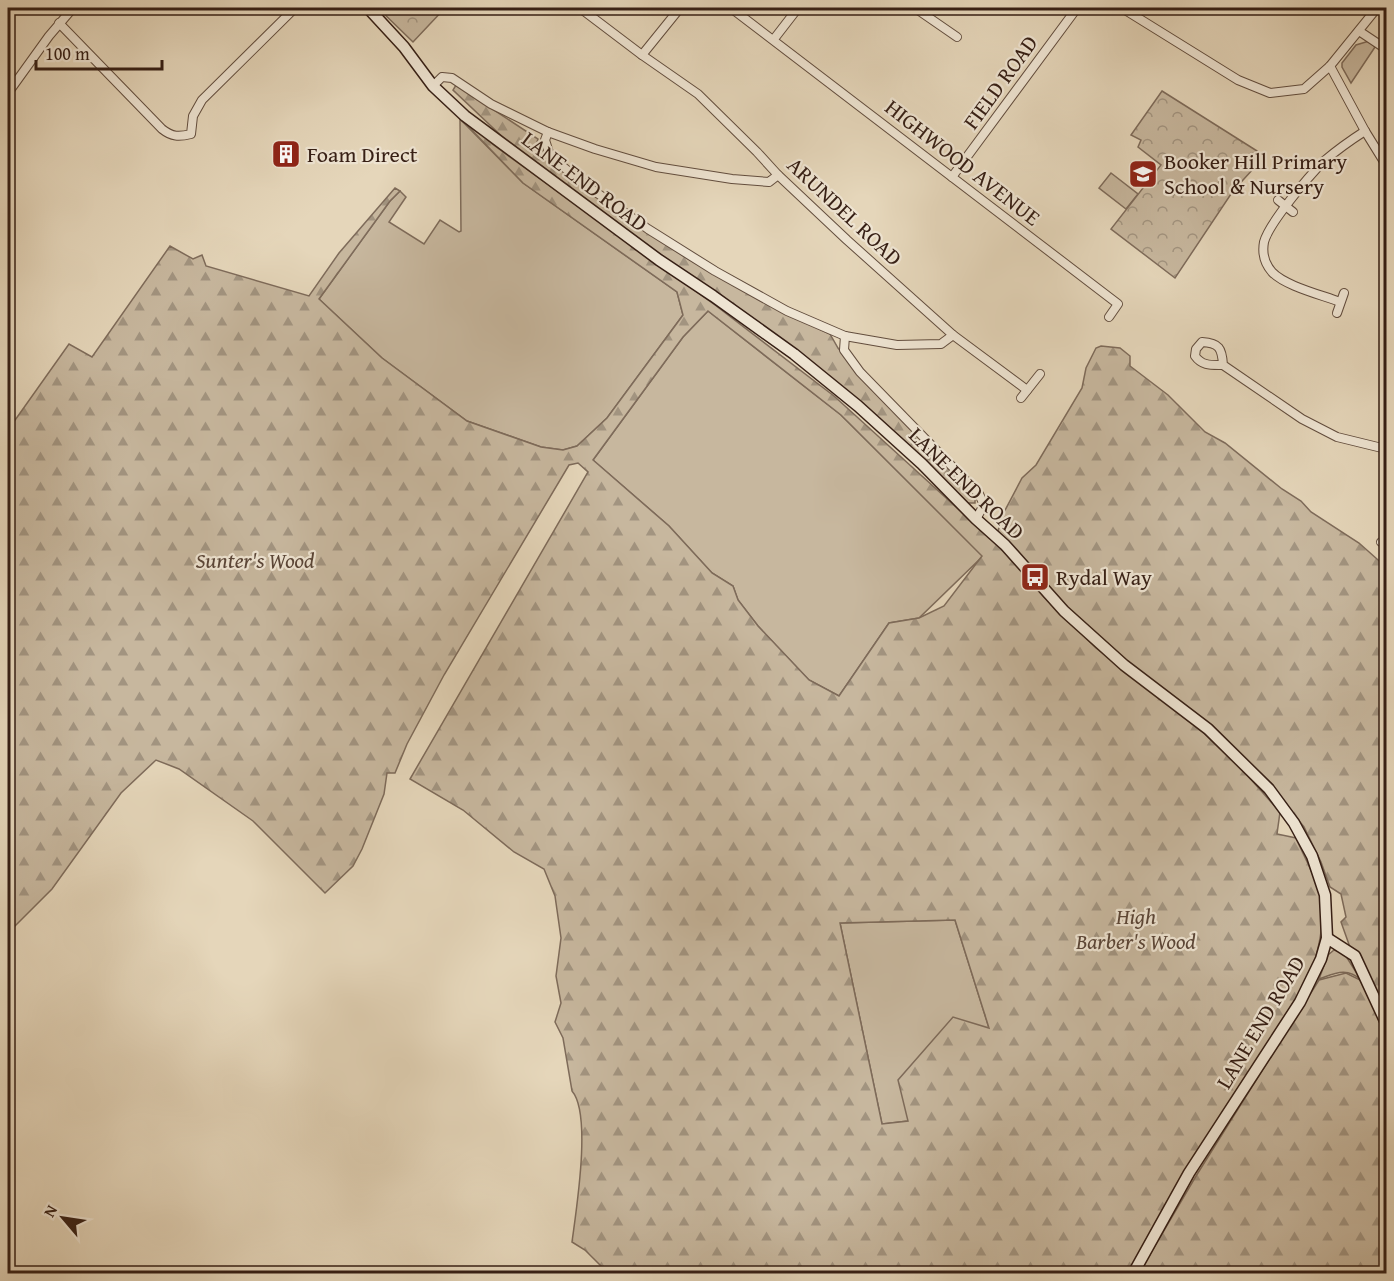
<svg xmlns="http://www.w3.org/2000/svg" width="1394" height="1281" font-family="'Gentium Book Plus',serif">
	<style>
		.grass { fill: #c7b79e; stroke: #7e6b5a; stroke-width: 1.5 }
		.forest { fill: url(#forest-firs); stroke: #7e6b5a; stroke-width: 1.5; fill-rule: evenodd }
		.park { fill: url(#park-crowns); stroke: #7e6b5a; stroke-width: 1.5 }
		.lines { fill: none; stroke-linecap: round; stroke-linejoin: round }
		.street-casing { stroke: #624d3e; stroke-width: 10 }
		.secondary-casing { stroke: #361f15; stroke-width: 13 }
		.street { stroke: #eee4d2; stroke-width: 8 }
		.secondary { stroke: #eee4d2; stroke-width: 10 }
		.labels { text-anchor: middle; stroke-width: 4.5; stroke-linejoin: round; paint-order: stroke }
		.street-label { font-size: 22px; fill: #361f15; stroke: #eee4d2 }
		.poi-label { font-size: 22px; fill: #361f15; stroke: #eee4d2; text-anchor: start }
		.park-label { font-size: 22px; font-style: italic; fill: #5a4537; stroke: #eee4d2 }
	</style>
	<defs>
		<pattern id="forest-firs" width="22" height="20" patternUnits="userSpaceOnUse" patternTransform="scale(1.5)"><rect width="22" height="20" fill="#c7b79e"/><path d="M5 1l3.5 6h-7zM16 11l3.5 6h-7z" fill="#a29480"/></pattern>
		<pattern id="park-crowns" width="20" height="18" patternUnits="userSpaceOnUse" patternTransform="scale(1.5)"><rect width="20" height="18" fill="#c7b79e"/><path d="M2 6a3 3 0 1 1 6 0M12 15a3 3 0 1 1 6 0" fill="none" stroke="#a29480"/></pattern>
	</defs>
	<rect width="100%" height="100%" fill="#e5d6ba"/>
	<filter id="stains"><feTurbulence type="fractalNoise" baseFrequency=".00333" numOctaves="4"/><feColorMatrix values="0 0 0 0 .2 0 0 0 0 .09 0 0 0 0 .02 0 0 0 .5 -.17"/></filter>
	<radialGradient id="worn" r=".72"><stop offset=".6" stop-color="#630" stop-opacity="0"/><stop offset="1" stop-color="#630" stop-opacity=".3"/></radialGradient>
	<g class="grass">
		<polygon points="1369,41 1375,47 1351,83 1342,67 1342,63 1356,45"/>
		<polygon points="460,119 523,183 677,292 683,315 607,418 577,446 563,450 541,447 467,421 382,358 319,299 390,201 400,191 406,197 389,222 424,244 440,220 459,232 461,231"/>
		<polygon points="1111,173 1138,194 1126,209 1099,188"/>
		<polygon points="708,311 841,415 983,556 919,618 889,623 839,696 809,680 758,626 738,600 733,586 712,573 669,526 593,460 683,337"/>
		<polygon points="955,920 989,1028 908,1121 882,1124 840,923"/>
		<path d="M1334,950L1344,953L1361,980C1347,967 1336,973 1319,979L1328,955Z"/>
	</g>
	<g class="forest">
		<polygon points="456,85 538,139 536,145 566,171 638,226 685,257 758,299 830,334 838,348 869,385 960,475 975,496 975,503 968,503 901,438 830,378 623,232 527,160 453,90"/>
		<path d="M466,118L491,143L514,160L715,305L834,396L1011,557L1044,597L1096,648L1224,749L1280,812L1277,834L1296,838C1303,855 1316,877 1320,895C1326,922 1319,950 1310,975L1128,1273L823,1274L812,1270L790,1268L787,1274L608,1273L585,1250L572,1242C576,1211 592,1114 572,1091L563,1038L555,1022L561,1003L556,976L561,938L555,896L544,869L514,852L463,810L410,779L588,472L578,463L569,465L444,675L407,744L395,773H387L384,794L362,849L353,866L325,893L253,821L179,769L156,760L121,793L52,889L15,926L8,925V430L69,344L92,357L170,246L193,259L202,255L206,266L309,296L339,253L395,188L400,191L390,201L319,299L382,358L467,421L541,447L563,450L577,446L607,418L683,315L677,292L523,183L465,123ZM708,311L841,415L982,556L944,606L919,618L889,623L839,696L809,680L758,626L738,600L733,586L712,573L669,526L593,460L683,337ZM955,920L989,1028L953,1017L898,1080L908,1121L882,1124L840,923Z"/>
		<polygon points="1101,346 1120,348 1130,356 1130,366 1168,395 1205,432 1225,443 1282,489 1301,501 1311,512 1359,543 1386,567 1386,1273 1139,1273 1196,1176 1319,980 1346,973 1362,981 1341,922 1346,917 1341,894 1330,887 1321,862 1304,827 1271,786 1088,629 1002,539 998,531 1002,516 1022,478 1036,465 1082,388 1086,368 1096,348"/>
	</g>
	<g class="park">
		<polygon points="378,8 445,8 413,42"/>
		<polygon points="1162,91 1265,156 1233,191 1175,278 1111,229 1161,165 1138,147 1141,140 1131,135"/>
	</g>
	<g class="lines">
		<g class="street-casing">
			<g id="street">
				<polyline points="580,8 642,55 698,94 757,152 778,175 847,240 953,335 1027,390"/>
				<polyline points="731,8 1118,304 1109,317"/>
				<polyline points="915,8 957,37"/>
				<polyline points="1122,8 1238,80 1270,93 1304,89 1330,66 1377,8"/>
				<path d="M59,23L162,129C172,137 179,137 191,134L193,116L202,100L295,8"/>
				<polyline points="1359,31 1386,49"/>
				<polyline points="774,39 798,8"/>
				<polyline points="642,55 680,8"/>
				<polyline points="1330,66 1365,131 1386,165"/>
				<polyline points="433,86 442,77 452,78 491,104 548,132 595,149 656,167 732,179 769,182 778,175"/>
				<polyline points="8,93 49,36 73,8"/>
				<polyline points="548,132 545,140 550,156 583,183 648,229 715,271 787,311 845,336 897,345 941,344 953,335"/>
				<polyline points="952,177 1077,8"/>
				<polyline points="1278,200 1293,212"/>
				<path d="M1340,302C1322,295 1285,286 1272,272C1265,264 1262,253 1264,242C1269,223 1309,176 1324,161C1337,150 1351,140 1365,131"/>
				<polyline points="1337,313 1344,293"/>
				<polyline points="845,336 844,350 860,372 979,494 984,505 976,519"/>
				<path d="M1223,365C1222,348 1219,343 1202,342L1196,349L1195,356C1202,366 1211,365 1223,365L1302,419L1337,437L1386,449"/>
				<polyline points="1021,398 1040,374"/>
				<polyline points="1381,542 1386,545"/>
			</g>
		</g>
		<g class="secondary-casing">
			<g id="secondary">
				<polyline points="368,8 404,47 433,86 465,116 659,260 713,296 794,354 858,406 922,464 976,519 1005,545 1064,611 1124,665 1208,729 1269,789 1294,823 1312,856 1325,895 1327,938 1321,959 1300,1002 1189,1173 1133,1274"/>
				<polyline points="1327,938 1355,956 1386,1023"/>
			</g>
		</g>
		<use href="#street" class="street"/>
		<use href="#secondary" class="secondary"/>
	</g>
	<defs>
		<g id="building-square" transform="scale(1.5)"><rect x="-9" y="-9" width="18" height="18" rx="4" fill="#8f2418" stroke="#eee4d2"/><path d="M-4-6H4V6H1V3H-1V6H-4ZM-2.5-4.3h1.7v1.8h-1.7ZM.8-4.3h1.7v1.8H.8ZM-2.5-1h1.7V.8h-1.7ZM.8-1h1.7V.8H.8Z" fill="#fff"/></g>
		<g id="school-square" transform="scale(1.5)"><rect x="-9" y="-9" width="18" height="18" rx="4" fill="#8f2418" stroke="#eee4d2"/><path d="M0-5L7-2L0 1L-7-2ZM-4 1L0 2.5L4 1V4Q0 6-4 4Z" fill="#fff"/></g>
		<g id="bus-square" transform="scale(1.5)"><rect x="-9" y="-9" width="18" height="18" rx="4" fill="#8f2418" stroke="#eee4d2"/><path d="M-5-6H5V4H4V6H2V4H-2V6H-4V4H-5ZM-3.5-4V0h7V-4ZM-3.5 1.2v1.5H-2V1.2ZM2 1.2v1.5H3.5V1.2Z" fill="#fff"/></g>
	</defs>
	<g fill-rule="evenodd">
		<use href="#building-square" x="286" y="154"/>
		<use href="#school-square" x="1143" y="174"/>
		<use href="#bus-square" x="1035" y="577"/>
	</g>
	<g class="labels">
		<g class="street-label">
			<text transform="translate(1000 82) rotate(-54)" y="8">FIELD ROAD</text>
			<text transform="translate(963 162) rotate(38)" y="8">HIGHWOOD AVENUE</text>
			<text transform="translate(585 181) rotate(37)" y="8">LANE END ROAD</text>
			<text transform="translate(845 211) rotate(43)" y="8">ARUNDEL ROAD</text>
			<text transform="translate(967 483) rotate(44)" y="8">LANE END ROAD</text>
			<text transform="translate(1260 1022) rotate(-59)" y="8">LANE END ROAD</text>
		</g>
		<g class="poi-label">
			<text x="307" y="162">Foam Direct</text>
			<text x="1164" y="169">Booker Hill Primary<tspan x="1164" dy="25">School &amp; Nursery</tspan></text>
			<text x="1056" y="585">Rydal Way</text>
		</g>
		<g class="park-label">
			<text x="255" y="568">Sunter's Wood</text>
			<text x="1136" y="924">High<tspan x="1136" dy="25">Barber's Wood</tspan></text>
		</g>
	</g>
	<rect width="1394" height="1281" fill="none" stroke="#e5d6ba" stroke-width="30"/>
	<rect x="9" y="9" width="1376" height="1263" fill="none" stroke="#361f15" stroke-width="3"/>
	<rect x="15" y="15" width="1364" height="1251" fill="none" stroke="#361f15" stroke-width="1.5"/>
	<g transform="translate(63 1218) rotate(299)" stroke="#eee4d2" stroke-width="4.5" paint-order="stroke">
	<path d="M0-4.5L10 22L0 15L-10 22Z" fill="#361f15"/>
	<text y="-9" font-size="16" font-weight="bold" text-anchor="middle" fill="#361f15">N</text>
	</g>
	<path d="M36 60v9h126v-9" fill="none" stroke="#361f15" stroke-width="3"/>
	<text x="45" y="60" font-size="18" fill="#361f15" stroke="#eee4d2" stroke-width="4.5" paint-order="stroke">100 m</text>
	<rect width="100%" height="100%" filter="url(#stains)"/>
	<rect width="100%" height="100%" fill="url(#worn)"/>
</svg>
